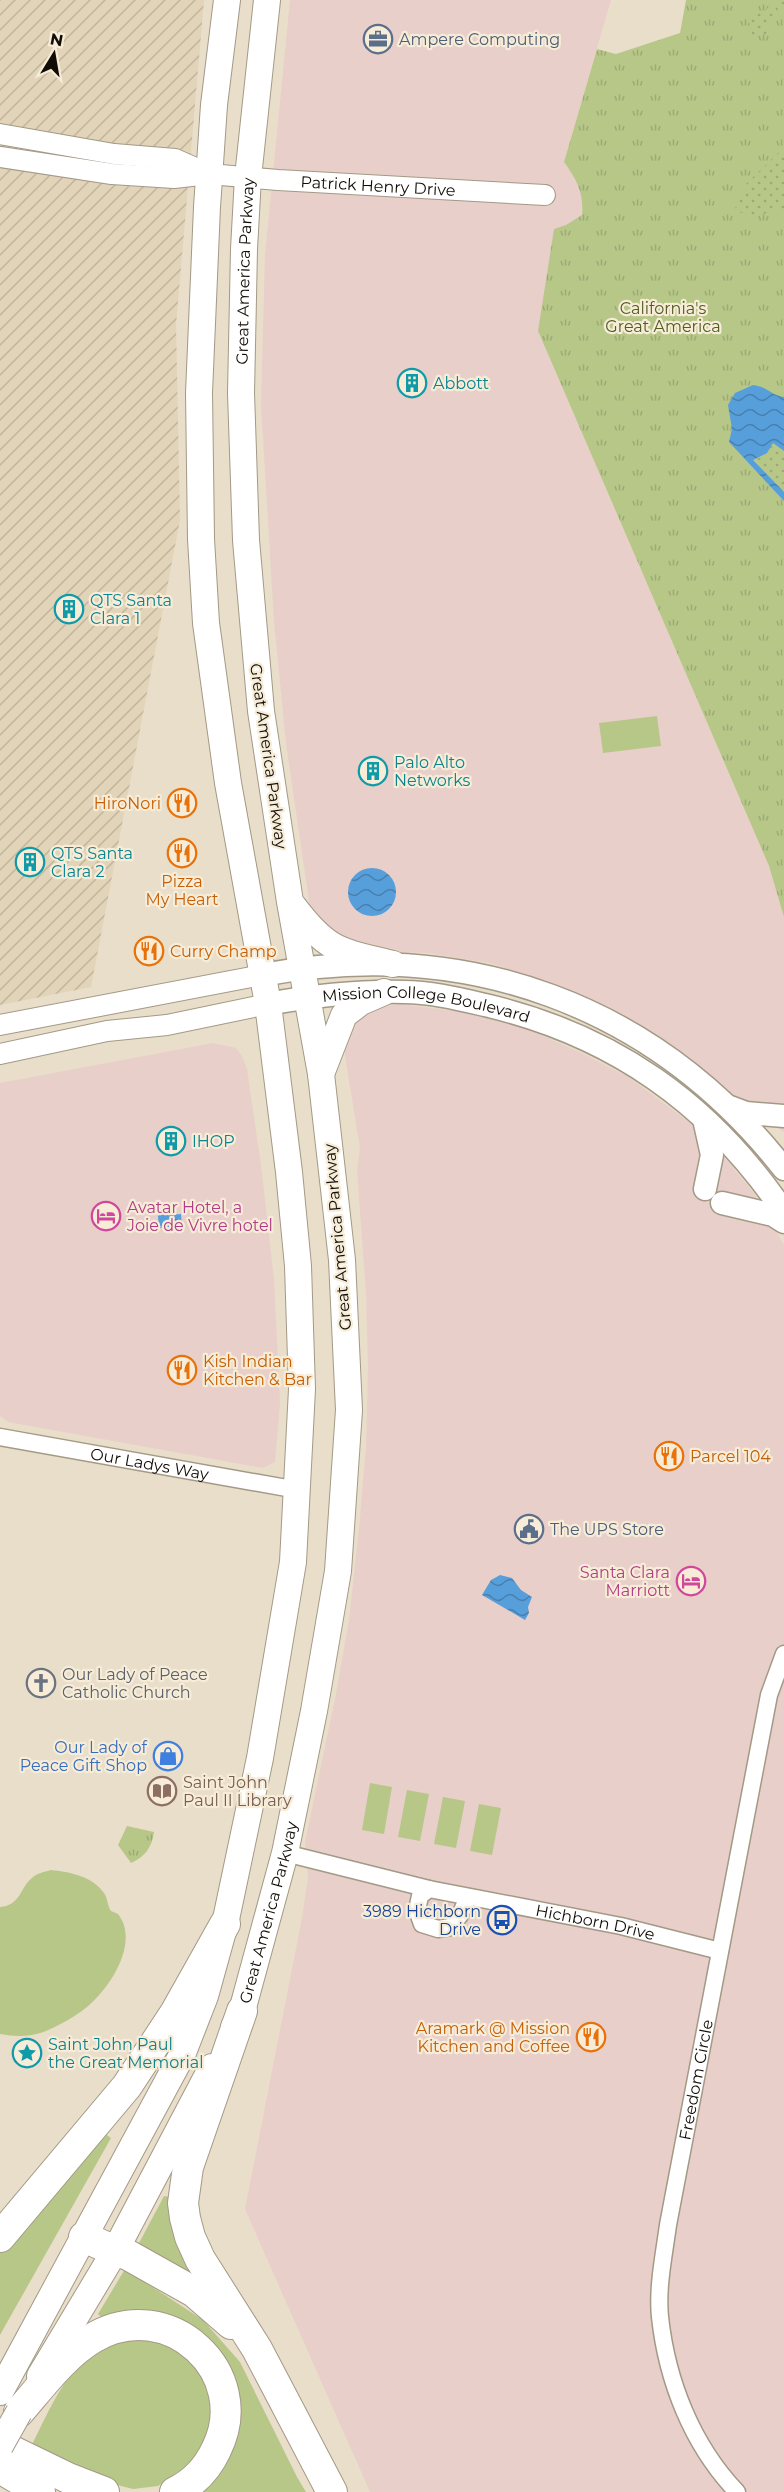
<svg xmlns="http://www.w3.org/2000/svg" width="784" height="2492" font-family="Montserrat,sans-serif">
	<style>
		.commercial { fill: #e9cfca }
		.industrial { fill: url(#industrial-furrows) }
		.grass { fill: #b7c788 }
		.park { fill: url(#park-tufts) }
		.garden { fill: url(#garden-dots) }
		.water { fill: url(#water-waves) }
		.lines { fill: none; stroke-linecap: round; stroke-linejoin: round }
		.minor-casing { stroke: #a39986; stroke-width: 19 }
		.tertiary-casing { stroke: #a39986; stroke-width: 22 }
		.secondary-casing { stroke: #a39986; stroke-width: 25 }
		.primary-casing { stroke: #a39986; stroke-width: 28 }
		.motorway-casing { stroke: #a39986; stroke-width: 32 }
		.minor { stroke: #fff; stroke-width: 16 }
		.tertiary { stroke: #fff; stroke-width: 20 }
		.secondary { stroke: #fff; stroke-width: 22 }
		.primary { stroke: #fff; stroke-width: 26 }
		.motorway { stroke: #fff; stroke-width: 30 }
		.primary-bridge-casing { stroke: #a39986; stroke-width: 28; stroke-linecap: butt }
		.primary-bridge { stroke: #fff; stroke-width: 26 }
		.labels { text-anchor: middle; stroke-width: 4.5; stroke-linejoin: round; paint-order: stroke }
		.service-label { font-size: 16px; fill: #4e5e75; stroke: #f6ecd7; text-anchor: start }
		.street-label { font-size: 16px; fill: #110d06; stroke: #f6ecd7 }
		.park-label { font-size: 16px; fill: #515d20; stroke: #f6ecd7 }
		.culture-label { font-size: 16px; fill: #0d838f; stroke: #f6ecd7; text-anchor: start }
		.food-label { font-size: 16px; fill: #c56008; stroke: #f6ecd7; text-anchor: start }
		.hotel-label { font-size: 16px; fill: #b23c85; stroke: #f6ecd7; text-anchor: start }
		.worship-label { font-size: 16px; fill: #5b616d; stroke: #f6ecd7; text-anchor: start }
		.shop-label { font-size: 16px; fill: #366cbe; stroke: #f6ecd7; text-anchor: end }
		.education-label { font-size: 16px; fill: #785e54; stroke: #f6ecd7; text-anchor: start }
		.transit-label { font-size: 16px; fill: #164399; stroke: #f6ecd7; text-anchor: end }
	</style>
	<defs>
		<pattern id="industrial-furrows" width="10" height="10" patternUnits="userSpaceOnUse" patternTransform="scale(1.5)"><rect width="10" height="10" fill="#e2d4b8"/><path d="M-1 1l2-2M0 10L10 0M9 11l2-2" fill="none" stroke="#c1b59d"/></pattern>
		<pattern id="park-tufts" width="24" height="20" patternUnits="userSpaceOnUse" patternTransform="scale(1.5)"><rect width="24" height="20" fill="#b7c788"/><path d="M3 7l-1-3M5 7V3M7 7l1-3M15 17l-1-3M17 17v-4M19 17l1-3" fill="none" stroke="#9caa74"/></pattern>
		<pattern id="garden-dots" width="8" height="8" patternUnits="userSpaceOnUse" patternTransform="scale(1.5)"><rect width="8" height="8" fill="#b7c788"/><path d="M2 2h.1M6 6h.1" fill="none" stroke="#9caa74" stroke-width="1.8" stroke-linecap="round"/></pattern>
		<pattern id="water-waves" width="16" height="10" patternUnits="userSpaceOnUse" patternTransform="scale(1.5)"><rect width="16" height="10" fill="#579fda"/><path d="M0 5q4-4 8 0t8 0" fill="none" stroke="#4780af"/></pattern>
	</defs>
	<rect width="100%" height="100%" fill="#e9deca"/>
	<g class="commercial">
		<polygon points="290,0 611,0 564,162 578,181 583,202 582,216 566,225 538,331 769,866 780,899 784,917 784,1132 556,984 489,963 428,953 357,951 311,915 286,743 274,622 261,404 265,255"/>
		<polygon points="400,1004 456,1011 518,1025 584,1054 630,1078 689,1122 719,1151 754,1193 784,1245 784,2492 370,2492 245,2209 301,1923 308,1878 305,1842 336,1694 349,1620 359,1529 366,1447 368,1367 366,1292 357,1172 360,1148 345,1056 345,1036 352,1022 369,1008"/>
		<polygon points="213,1043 236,1048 242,1056 247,1069 261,1165 274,1279 280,1402 275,1462 263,1468 8,1422 0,1416 0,1083"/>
	</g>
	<polygon class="industrial" points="0,0 204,0 176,325 180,520 91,987 0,1005"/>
	<g class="grass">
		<polygon points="657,716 661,746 603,753 599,723"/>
		<polygon points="370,1783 392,1787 384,1834 362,1830"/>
		<polygon points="407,1790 429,1794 420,1841 398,1837"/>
		<polygon points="443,1797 465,1801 456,1848 434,1844"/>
		<polygon points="479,1804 501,1808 492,1855 470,1851"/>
		<path d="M51,1870C70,1872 92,1876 104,1893C108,1899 107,1905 111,1911L118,1914C137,1938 117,1975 100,1994C87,2010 65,2023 46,2031C31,2037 16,2037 0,2034V1907C21,1905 19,1889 32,1878C37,1873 44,1872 51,1870Z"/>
		<polygon points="104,2133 111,2138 0,2335 0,2251"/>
		<polygon points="164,2196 175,2198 196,2274 189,2274 138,2245"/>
		<polygon points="125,2269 203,2320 240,2362 297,2477 306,2492 194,2492 225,2363 106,2322 98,2314"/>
		<path d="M151,2336L190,2355L214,2398V2423L201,2456L158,2486L133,2489L98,2480L31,2447C48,2412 67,2367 101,2345C111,2339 139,2338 151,2336Z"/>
	</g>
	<g class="park">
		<path d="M686,0H784V917L769,866L538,331L554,229L566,225L582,215C584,193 577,180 564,162L597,49L616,54L680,33Z"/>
		<path d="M127,1826L154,1832C152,1847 145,1857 131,1863L118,1845Z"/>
	</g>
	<g class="garden">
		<path d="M780,0H784V9L778,8L766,34L753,37L748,18C762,15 769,5 780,0Z"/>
		<polygon points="784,149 784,209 755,216 734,211 745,185 780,151"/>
		<polygon points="773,443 784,451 784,492 753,460 767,453"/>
	</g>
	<g class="water">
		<path d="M753,385C766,386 772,396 784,397V451L773,443L767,453L753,460L784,492V501L729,442L732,429L728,405L735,393Z"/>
		<circle cx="372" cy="892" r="24"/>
		<polygon points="162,1212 168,1212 168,1215 181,1214 182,1226 159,1228 158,1216"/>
		<polygon points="500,1575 512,1578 521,1590 532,1597 528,1607 529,1613 525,1620 482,1595 491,1580"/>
	</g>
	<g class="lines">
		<g class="minor-casing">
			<g id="minor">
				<path id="s1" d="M0,1437L298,1490"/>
				<path id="s2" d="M285,1853L429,1889L621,1926L720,1951"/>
				<polyline points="429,1889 420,1896 417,1910 422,1924 438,1929 451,1927 460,1915 468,1897"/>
				<path id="s3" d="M737,2492C692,2445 667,2381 660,2317C657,2287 664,2255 668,2225L769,1695L784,1654"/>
			</g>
		</g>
		<g class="tertiary-casing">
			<g id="tertiary">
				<polyline points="0,134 114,154 175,159 209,174"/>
				<path id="s4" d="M0,157L112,174L174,178L209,174L278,180L545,195"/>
				<polyline points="0,1025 262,975"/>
				<polyline points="0,1054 107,1031 167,1025 268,1004"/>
			</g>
		</g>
		<g class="secondary-casing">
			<g id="secondary">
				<path d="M262,975C467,936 655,1005 784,1169"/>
				<path id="s5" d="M268,1004C312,996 358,991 404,992C430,992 459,999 485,1005C613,1035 710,1103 784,1212"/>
				<polyline points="730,1107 746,1113 784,1116"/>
				<polyline points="704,1119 712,1155 705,1189"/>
				<polyline points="722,1203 773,1215 784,1222"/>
			</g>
		</g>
		<g class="primary-casing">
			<g id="primary">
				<path d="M294,907C328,952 340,951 393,964"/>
				<polyline points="321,1074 344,1015 361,1002 384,992"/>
				<path id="s6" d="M234,2027L242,2011L285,1853L314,1711L338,1571L349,1410L342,1260L321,1074L290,902L261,711L246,540L241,393L244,249L248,177L267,0"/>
				<polyline points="40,2376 115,2251 212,2067"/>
				<polyline points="0,2392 182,2055 205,1996 225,1924 260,1758 293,1562 302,1389 298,1266 289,1172 268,1004 228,783 206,623 201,539 199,393 207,207 214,105 227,0"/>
			</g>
		</g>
		<g class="motorway-casing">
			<g id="motorway">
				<polyline points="242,2011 188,2167 183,2203 185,2218 190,2237 200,2259 257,2349 332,2492"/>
				<polyline points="0,2237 127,2086 175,2013 225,1924"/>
				<polyline points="84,2237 115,2251 128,2255 194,2292 231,2324"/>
				<path d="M19,2412C41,2387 64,2355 93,2338C168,2293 255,2373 216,2450C207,2469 194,2483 175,2492"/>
				<polyline points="0,2445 68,2478 104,2492"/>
				<polyline points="0,2468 40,2492"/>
			</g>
		</g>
		<use href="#minor" class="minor"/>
		<use href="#tertiary" class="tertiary"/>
		<use href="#secondary" class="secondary"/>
		<use href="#primary" class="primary"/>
		<use href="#motorway" class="motorway"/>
		<g class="primary-bridge-casing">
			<polyline id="primary-bridge" points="0,2446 19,2412"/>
		</g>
		<use href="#primary-bridge" class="primary-bridge"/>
	</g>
	<defs>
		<g id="office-ring" transform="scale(1.5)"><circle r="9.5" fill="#f6ecd7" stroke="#5c6f8a" stroke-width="1.5"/><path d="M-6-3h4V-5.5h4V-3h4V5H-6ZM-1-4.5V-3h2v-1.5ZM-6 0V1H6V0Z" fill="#5c6f8a"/></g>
		<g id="building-ring" transform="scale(1.5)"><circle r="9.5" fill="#f6ecd7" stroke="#0f9aa8" stroke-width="1.5"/><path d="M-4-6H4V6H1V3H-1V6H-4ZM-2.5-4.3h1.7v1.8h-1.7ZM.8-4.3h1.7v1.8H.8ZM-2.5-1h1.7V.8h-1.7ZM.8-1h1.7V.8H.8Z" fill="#0f9aa8"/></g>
		<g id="restaurant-ring" transform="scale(1.5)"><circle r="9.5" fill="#f6ecd7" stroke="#e8710a" stroke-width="1.5"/><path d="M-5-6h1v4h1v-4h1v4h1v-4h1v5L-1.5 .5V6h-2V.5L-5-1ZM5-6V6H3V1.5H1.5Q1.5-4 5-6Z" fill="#e8710a"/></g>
		<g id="hotel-ring" transform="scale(1.5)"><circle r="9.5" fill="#f6ecd7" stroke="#d1479c" stroke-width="1.5"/><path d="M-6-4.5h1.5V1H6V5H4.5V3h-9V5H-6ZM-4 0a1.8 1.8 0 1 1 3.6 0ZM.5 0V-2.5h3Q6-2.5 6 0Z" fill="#d1479c"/></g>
		<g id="civic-ring" transform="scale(1.5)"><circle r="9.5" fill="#f6ecd7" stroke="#5c6f8a" stroke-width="1.5"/><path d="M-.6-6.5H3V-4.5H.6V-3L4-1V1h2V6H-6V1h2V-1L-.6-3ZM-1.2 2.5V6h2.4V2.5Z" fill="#5c6f8a"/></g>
		<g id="church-ring" transform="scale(1.5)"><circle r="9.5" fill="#f6ecd7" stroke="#6b7280" stroke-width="1.5"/><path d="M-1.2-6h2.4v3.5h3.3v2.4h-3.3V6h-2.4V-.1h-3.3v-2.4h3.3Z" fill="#6b7280"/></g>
		<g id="shop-ring" transform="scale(1.5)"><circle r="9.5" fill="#f6ecd7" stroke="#3f7fe0" stroke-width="1.5"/><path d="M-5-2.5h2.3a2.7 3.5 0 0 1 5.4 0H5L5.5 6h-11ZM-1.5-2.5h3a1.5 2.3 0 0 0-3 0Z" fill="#3f7fe0"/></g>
		<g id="library-ring" transform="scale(1.5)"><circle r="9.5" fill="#f6ecd7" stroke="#8d6e63" stroke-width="1.5"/><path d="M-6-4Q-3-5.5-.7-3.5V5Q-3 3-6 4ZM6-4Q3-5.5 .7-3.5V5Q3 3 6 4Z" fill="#8d6e63"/></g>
		<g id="bus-ring" transform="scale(1.5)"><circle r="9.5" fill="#f6ecd7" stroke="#1a4fb4" stroke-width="1.5"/><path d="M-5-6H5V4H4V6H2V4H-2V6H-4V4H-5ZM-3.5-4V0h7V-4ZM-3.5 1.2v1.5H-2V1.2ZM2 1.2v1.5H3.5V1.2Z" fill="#1a4fb4"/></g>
		<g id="sight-ring" transform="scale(1.5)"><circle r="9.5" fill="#f6ecd7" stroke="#0f9aa8" stroke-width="1.5"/><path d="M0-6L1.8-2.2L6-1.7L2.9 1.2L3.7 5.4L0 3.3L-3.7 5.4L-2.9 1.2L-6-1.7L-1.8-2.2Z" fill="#0f9aa8"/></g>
	</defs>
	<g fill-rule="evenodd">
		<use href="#office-ring" x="378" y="39"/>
		<use href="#building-ring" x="412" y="383"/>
		<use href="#building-ring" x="69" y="609"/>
		<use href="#building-ring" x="373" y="771"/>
		<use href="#restaurant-ring" x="182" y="803"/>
		<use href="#restaurant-ring" x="182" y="853"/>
		<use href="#building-ring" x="30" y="862"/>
		<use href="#restaurant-ring" x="149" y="951"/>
		<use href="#building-ring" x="171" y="1141"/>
		<use href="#hotel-ring" x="106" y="1216"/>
		<use href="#restaurant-ring" x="182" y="1370"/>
		<use href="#restaurant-ring" x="669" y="1456"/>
		<use href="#civic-ring" x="529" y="1529"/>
		<use href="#hotel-ring" x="691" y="1581"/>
		<use href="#church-ring" x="41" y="1683"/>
		<use href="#shop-ring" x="168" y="1756"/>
		<use href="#library-ring" x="162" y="1791"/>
		<use href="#bus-ring" x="502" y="1920"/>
		<use href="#restaurant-ring" x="591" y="2037"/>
		<use href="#sight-ring" x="27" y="2053"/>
	</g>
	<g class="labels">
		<g class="service-label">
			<text x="399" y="45">Ampere Computing</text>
			<text x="550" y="1535">The UPS Store</text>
		</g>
		<g class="street-label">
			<text dy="6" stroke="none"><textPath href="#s4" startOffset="380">Patrick Henry Drive</textPath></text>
			<text dy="6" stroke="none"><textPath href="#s6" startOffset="1776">Great America Parkway</textPath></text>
			<text transform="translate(269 756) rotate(82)" y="6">Great America Parkway</text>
			<text dy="6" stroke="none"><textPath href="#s5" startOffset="160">Mission College Boulevard</textPath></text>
			<text transform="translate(337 1237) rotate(-95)" y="6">Great America Parkway</text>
			<text dy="6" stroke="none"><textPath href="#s1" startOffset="152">Our Ladys Way</textPath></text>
			<text dy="6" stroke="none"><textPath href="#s6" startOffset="120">Great America Parkway</textPath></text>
			<text dy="6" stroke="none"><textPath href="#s2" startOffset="318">Hichborn Drive</textPath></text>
			<text dy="6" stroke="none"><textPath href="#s3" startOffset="435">Freedom Circle</textPath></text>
		</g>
		<g class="park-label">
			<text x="663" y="314">California's<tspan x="663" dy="18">Great America</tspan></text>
		</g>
		<g class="culture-label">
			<text x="433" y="389">Abbott</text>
			<text x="90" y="606">QTS Santa<tspan x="90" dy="18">Clara 1</tspan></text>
			<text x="394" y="768">Palo Alto<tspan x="394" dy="18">Networks</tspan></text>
			<text x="51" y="859">QTS Santa<tspan x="51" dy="18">Clara 2</tspan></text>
			<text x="192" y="1147">IHOP</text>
			<text x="48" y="2050">Saint John Paul<tspan x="48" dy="18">the Great Memorial</tspan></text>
		</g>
		<g class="food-label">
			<text x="161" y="809" text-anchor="end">HiroNori</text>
			<text x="182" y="887" text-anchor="middle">Pizza<tspan x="182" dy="18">My Heart</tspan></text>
			<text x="170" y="957">Curry Champ</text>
			<text x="203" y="1367">Kish Indian<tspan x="203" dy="18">Kitchen &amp; Bar</tspan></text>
			<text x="690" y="1462">Parcel 104</text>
			<text x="570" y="2034" text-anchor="end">Aramark @ Mission<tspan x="570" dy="18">Kitchen and Coffee</tspan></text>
		</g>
		<g class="hotel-label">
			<text x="127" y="1213">Avatar Hotel, a<tspan x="127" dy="18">Joie de Vivre hotel</tspan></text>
			<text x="670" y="1578" text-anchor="end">Santa Clara<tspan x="670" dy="18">Marriott</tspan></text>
		</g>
		<g class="worship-label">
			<text x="62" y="1680">Our Lady of Peace<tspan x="62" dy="18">Catholic Church</tspan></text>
		</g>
		<g class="shop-label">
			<text x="147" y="1753">Our Lady of<tspan x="147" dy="18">Peace Gift Shop</tspan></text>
		</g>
		<g class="education-label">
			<text x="183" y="1788">Saint John<tspan x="183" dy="18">Paul II Library</tspan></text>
		</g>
		<g class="transit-label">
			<text x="481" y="1917">3989 Hichborn<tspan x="481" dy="18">Drive</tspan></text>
		</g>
	</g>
	<g transform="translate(54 54) rotate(11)" stroke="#f6ecd7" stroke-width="4.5" paint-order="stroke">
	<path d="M0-4.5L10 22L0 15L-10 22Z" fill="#110d06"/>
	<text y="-9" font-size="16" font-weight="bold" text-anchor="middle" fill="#110d06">N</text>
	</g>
</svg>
